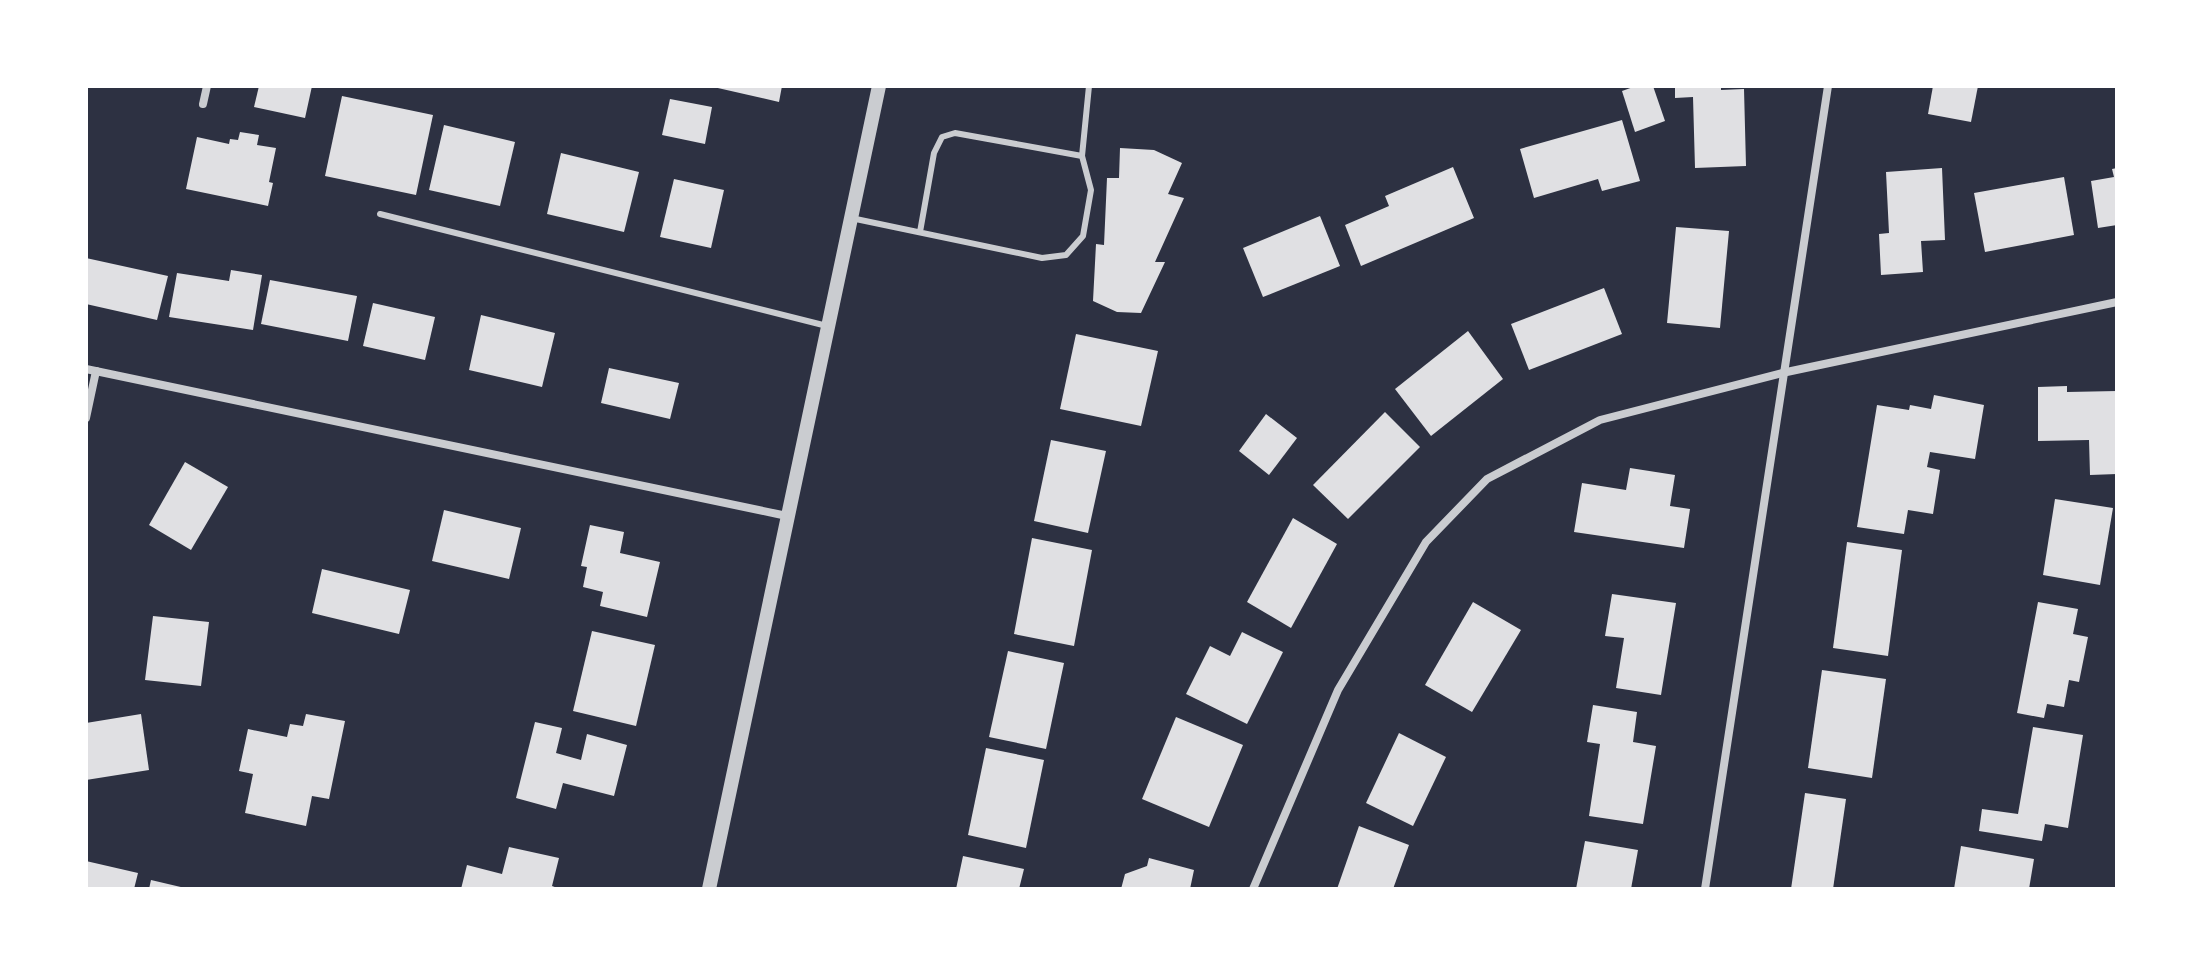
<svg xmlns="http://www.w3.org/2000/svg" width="2203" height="975" font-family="'DM Sans',sans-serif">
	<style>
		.building { fill: #e0e0e3 }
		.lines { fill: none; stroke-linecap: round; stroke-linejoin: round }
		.service { stroke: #caccd0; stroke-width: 6 }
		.minor { stroke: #caccd0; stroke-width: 8 }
		.tertiary { stroke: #caccd0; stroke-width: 14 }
	</style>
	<rect width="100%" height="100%" fill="#2d3142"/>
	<g class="building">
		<polygon points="259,86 312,86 305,118 254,107"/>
		<polygon points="709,86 782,86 779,102"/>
		<polygon points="1636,86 1653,86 1665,121 1635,132 1622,91"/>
		<polygon points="1675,86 1721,86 1721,90 1744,89 1746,166 1695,168 1693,97 1675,98"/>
		<polygon points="1933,86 1978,86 1971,122 1928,114"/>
		<polygon points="342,96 433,115 416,195 325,176"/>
		<polygon points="670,99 712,107 705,144 662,135"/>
		<polygon points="1622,120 1640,181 1602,191 1598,179 1534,198 1520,149"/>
		<polygon points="444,125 515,142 500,206 429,190"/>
		<polygon points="240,132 259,135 257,145 276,148 269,182 273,183 268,206 186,189 197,137 229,144 230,139 238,140"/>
		<polygon points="1120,148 1154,150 1182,163 1168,194 1184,198 1155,262 1165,262 1141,313 1117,312 1093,301 1096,244 1104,245 1107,178 1119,178"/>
		<polygon points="561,153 639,172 624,232 547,214"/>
		<polygon points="1453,167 1474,218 1361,266 1345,225 1389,206 1385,196"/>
		<polygon points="1942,168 1945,240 1921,241 1923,272 1881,275 1879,234 1889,233 1886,172"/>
		<polygon points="2117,168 2117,225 2098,228 2091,181 2114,177 2112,169"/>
		<polygon points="2064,177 2074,235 1985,252 1974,193"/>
		<polygon points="674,179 724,190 711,248 660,237"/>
		<polygon points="1320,216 1340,266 1263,297 1243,248"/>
		<polygon points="1676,227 1729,231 1720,328 1667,323"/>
		<polygon points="86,258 168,276 157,320 86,304"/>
		<polygon points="231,270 262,275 253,330 169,317 177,273 229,281"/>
		<polygon points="270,280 357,296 348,341 261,324"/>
		<polygon points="1604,288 1622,334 1529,370 1511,324"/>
		<polygon points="373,303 435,317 425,360 363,346"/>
		<polygon points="481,315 555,333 542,387 469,370"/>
		<polygon points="1468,331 1503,379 1431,436 1395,389"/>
		<polygon points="1076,334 1158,351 1141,426 1060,409"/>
		<polygon points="609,368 679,383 670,419 601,403"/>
		<polygon points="2067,386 2067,392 2117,391 2117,474 2090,475 2089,440 2038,441 2038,387"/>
		<polygon points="1934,395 1984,405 1975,459 1930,452 1927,467 1940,470 1933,514 1908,510 1904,534 1857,527 1877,405 1909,410 1910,405 1931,409"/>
		<polygon points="1385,412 1420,447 1348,519 1313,485"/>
		<polygon points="1266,414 1297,438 1269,475 1239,451"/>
		<polygon points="1051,440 1106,451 1088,533 1034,521"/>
		<polygon points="185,462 228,487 191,550 149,525"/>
		<polygon points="1630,468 1675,475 1670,506 1690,509 1684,548 1574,532 1582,483 1626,490"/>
		<polygon points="2055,499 2113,508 2100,585 2043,575"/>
		<polygon points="444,510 521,528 509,579 432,561"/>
		<polygon points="1293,518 1337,544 1291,628 1247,602"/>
		<polygon points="590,525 624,532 620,553 660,562 647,617 600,606 603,592 583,587 587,567 581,566"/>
		<polygon points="1032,538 1092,550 1074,646 1014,634"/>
		<polygon points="1847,542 1902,550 1888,656 1833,648"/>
		<polygon points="322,569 410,590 399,634 312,613"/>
		<polygon points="1612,594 1676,603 1661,695 1616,688 1624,638 1605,636"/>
		<polygon points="1473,602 1521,630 1472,712 1425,685"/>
		<polygon points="2038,602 2078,609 2073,634 2088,637 2079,682 2069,680 2064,707 2047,704 2044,718 2017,713"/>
		<polygon points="153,616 209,622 201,686 145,680"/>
		<polygon points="592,631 655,645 636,726 573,711"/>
		<polygon points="1242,632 1283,652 1247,724 1186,694 1210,646 1230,656"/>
		<polygon points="1008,651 1064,663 1046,749 989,737"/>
		<polygon points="1822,670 1886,679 1872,778 1808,768"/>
		<polygon points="1593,705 1637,712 1633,742 1656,746 1643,824 1589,816 1600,744 1587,742"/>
		<polygon points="141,714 149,770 86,780 86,723"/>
		<polygon points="306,714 345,721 329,799 312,796 306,826 245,813 253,774 239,771 248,729 287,737 290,724 303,726"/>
		<polygon points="1176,717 1243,745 1209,827 1142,799"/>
		<polygon points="535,722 562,728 556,753 581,760 587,734 627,745 614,796 563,783 556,809 516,798"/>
		<polygon points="2033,727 2083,735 2068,828 2045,824 2042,841 1979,831 1982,809 2018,814"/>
		<polygon points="1399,733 1446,757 1413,826 1366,803"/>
		<polygon points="986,748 1044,760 1026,848 968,835"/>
		<polygon points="1805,793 1846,799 1833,889 1791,889"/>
		<polygon points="1359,826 1409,845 1393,889 1337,889"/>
		<polygon points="1585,841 1638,850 1631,889 1576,889"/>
		<polygon points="1961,846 2034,859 2029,889 1954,889"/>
		<polygon points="509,847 559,858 552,886 560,889 461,889 467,865 502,874"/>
		<polygon points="963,856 1024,869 1019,889 956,889"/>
		<polygon points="1149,858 1194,870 1190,889 1121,889 1125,874 1147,866"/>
		<polygon points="86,861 138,873 134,889 86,889"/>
		<polygon points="151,880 185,888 185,889 149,889"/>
	</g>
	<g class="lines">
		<g class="service">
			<polyline points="1082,156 1089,86"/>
			<polyline points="380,214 827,326"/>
			<polyline points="851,218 1042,258 1066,255 1083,236 1091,190 1082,156 955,133 942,137 934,153 920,232"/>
		</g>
		<g class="minor">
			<polyline points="203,104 207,86"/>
			<polyline points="86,369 787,516"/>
			<polyline points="86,418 96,371"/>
			<polyline points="1253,889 1338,690 1426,542 1487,479 1600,420 1782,373 2117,302"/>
			<polyline points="1705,889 1828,86"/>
		</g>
		<polyline class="tertiary" points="709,889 879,86"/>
	</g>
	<rect width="2203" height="975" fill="none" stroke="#ffffff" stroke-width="176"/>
</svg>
